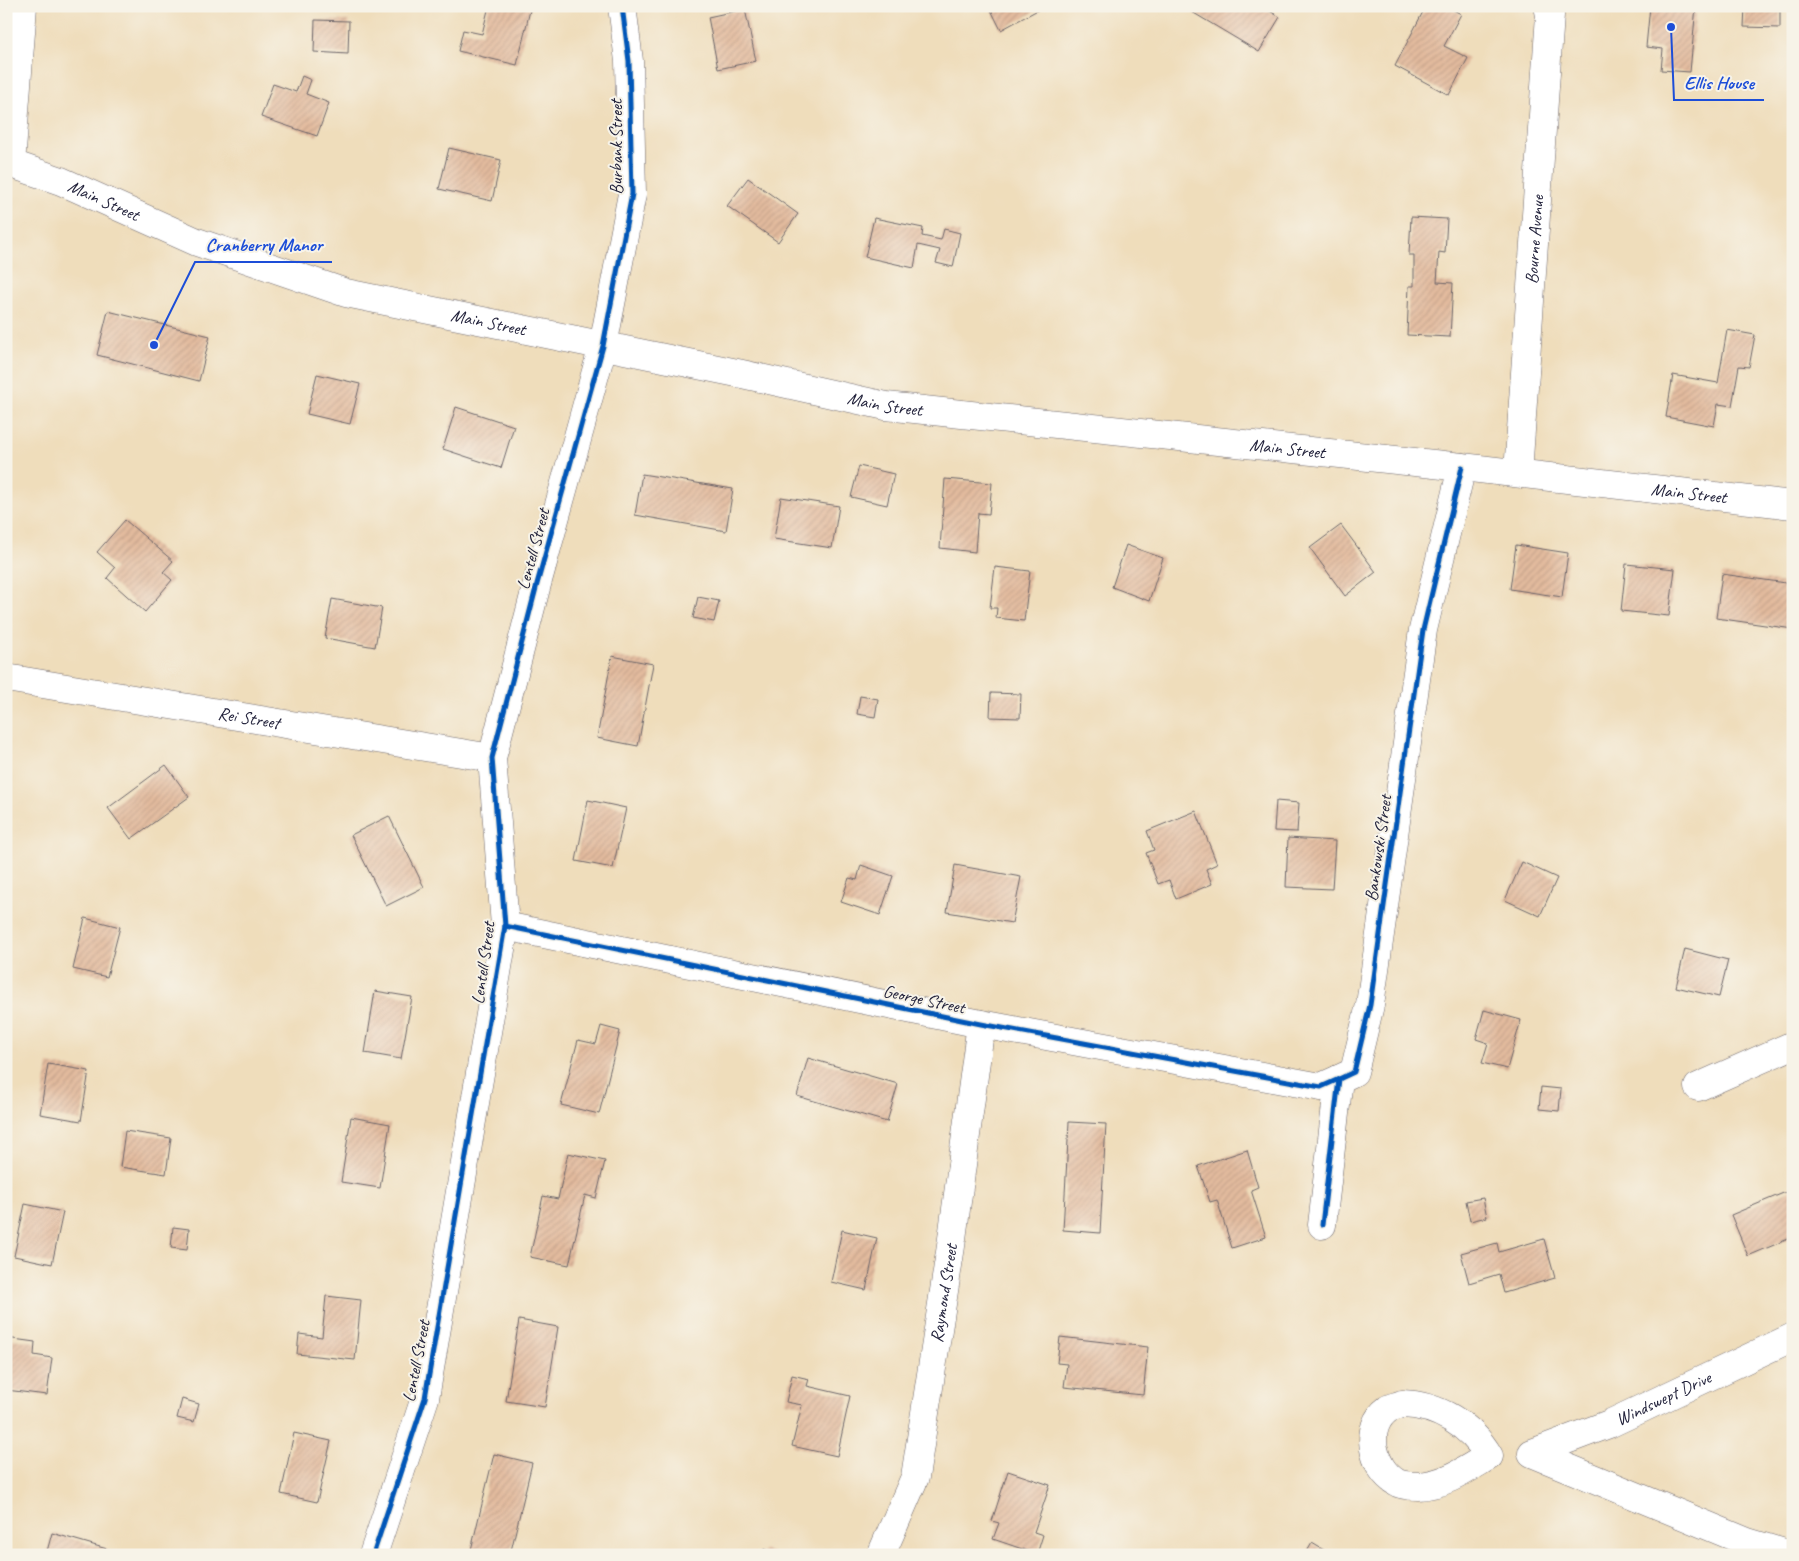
<svg xmlns="http://www.w3.org/2000/svg" width="1799" height="1561" font-family="Caveat,sans-serif">
	<style>
		.building { fill: url(#building-hatch) }
		.lines { fill: none; stroke-linecap: round; stroke-linejoin: round }
		.street-casing { stroke: #6a6368; stroke-width: 29 }
		.secondary-casing { stroke: #6a6368; stroke-width: 29 }
		.street { stroke: #fff; stroke-width: 28 }
		.secondary { stroke: #fff; stroke-width: 28 }
		.cycleway-casing { stroke: #f7f3e8; stroke-width: 8 }
		.cycleway { stroke: #0057b8; stroke-width: 5 }
		.labels { text-anchor: middle; stroke-width: 4; stroke-linejoin: round; paint-order: stroke }
		.street-label { font-size: 18px; fill: #22223b; stroke: #f7f3e8 }
		.leader { fill: none; stroke: #1d4ed8; stroke-width: 2 }
		.callout-dot { fill: #1d4ed8; stroke: #f7f3e8; stroke-width: 2 }
		.callout-label { font-size: 19px; text-anchor: middle; font-weight: bold; fill: #1d4ed8; stroke: #f7f3e8; stroke-width: 4; stroke-linejoin: round; paint-order: stroke }
	</style>
	<defs>
		<pattern id="building-hatch" width="6" height="6" patternUnits="userSpaceOnUse" patternTransform="scale(1.25)"><rect width="6" height="6" fill="#e3bb9e"/><path d="M-1 1l2-2M0 6l6-6M5 7l2-2" fill="none" stroke="#c2a089"/></pattern>
	</defs>
	<rect width="100%" height="100%" fill="#f7f3e8"/>
	<filter id="ink" filterUnits="userSpaceOnUse"><feTurbulence type="fractalNoise" baseFrequency=".02" numOctaves="2"/><feDisplacementMap in="SourceGraphic" scale="10" xChannelSelector="R" yChannelSelector="G"/><feConvolveMatrix kernelMatrix="1 2 1 2 8 2 1 2 1" color-interpolation-filters="sRGB"/></filter>
	<filter id="wash" filterUnits="userSpaceOnUse"><feTurbulence type="fractalNoise" baseFrequency=".0096" numOctaves="4" result="noise"/><feDisplacementMap in="SourceGraphic" scale="20" xChannelSelector="R" yChannelSelector="G"/><feGaussianBlur stdDeviation="1.12" result="paint"/><feColorMatrix in="noise" values="0 0 0 0 0 0 0 0 0 0 0 0 0 0 0 0 0 1.4 0 .05"/><feComposite in="paint" operator="in"/></filter>
	<g filter="url(#wash)">
		<rect width="100%" height="100%" fill="#efddbb"/>
		<g id="blocks">
			<g class="building">
				<polygon points="489,6 531,6 517,65 458,51 463,30 482,34"/>
				<polygon points="989,6 1045,6 1001,30"/>
				<polygon points="1182,6 1261,6 1280,17 1259,52"/>
				<polygon points="1426,6 1446,6 1461,14 1444,46 1468,58 1449,95 1395,66"/>
				<polygon points="1650,6 1696,6 1690,72 1661,70 1663,49 1646,47"/>
				<polygon points="1745,6 1780,6 1780,28 1744,27"/>
				<polygon points="745,9 756,61 718,69 708,17"/>
				<polygon points="315,20 349,21 348,54 314,52"/>
				<polygon points="302,76 311,80 306,94 329,103 317,136 261,117 273,84 296,92"/>
				<polygon points="449,148 501,160 492,201 439,189"/>
				<polygon points="748,178 798,214 778,242 727,206"/>
				<polygon points="1411,217 1447,219 1445,253 1439,252 1437,282 1453,283 1450,337 1407,335 1409,286 1414,286 1414,255 1409,255"/>
				<polygon points="874,218 923,228 922,236 941,240 944,229 960,233 953,267 936,263 940,250 918,245 914,268 865,257"/>
				<polygon points="108,311 210,336 199,381 97,355"/>
				<polygon points="1727,330 1755,335 1749,367 1739,366 1732,406 1718,404 1714,426 1666,417 1673,375 1718,383"/>
				<polygon points="317,374 360,384 350,424 307,414"/>
				<polygon points="456,407 514,426 501,468 443,449"/>
				<polygon points="859,466 894,474 887,505 851,497"/>
				<polygon points="642,474 733,489 726,531 635,515"/>
				<polygon points="945,479 992,483 989,514 978,513 975,552 940,548"/>
				<polygon points="781,497 839,506 832,548 774,539"/>
				<polygon points="125,520 173,561 163,572 172,580 145,612 107,578 115,568 97,552"/>
				<polygon points="1341,525 1376,572 1345,596 1310,548"/>
				<polygon points="1126,545 1163,558 1149,601 1112,587"/>
				<polygon points="1516,545 1568,553 1562,597 1510,589"/>
				<polygon points="1626,564 1675,569 1669,616 1621,611"/>
				<polygon points="995,567 1030,571 1024,621 996,618 997,608 990,608"/>
				<polygon points="1722,574 1793,584 1793,629 1716,618"/>
				<polygon points="698,597 719,601 714,622 693,618"/>
				<polygon points="332,599 382,608 375,647 325,638"/>
				<polygon points="612,656 653,664 638,746 597,738"/>
				<polygon points="991,693 1021,694 1020,718 990,717"/>
				<polygon points="860,696 878,699 875,717 857,714"/>
				<polygon points="166,765 189,797 131,839 108,808"/>
				<polygon points="588,800 626,808 613,868 576,861"/>
				<polygon points="1276,801 1299,803 1297,832 1274,831"/>
				<polygon points="1196,811 1217,864 1206,869 1212,884 1176,899 1169,880 1158,884 1146,853 1154,850 1147,831"/>
				<polygon points="389,816 424,887 386,906 351,835"/>
				<polygon points="1288,838 1335,841 1332,889 1286,887"/>
				<polygon points="1522,862 1557,878 1540,916 1505,900"/>
				<polygon points="861,865 893,876 880,915 841,902 849,878 857,880"/>
				<polygon points="955,865 1021,877 1012,923 947,912"/>
				<polygon points="85,918 120,927 107,977 73,969"/>
				<polygon points="1685,949 1728,960 1719,997 1676,987"/>
				<polygon points="375,991 412,997 401,1059 365,1053"/>
				<polygon points="1484,1010 1521,1020 1507,1069 1482,1063 1488,1043 1476,1039"/>
				<polygon points="601,1026 620,1031 599,1114 561,1105 578,1040 596,1044"/>
				<polygon points="808,1058 898,1084 887,1122 797,1096"/>
				<polygon points="48,1064 89,1071 81,1121 40,1114"/>
				<polygon points="1541,1087 1561,1089 1559,1111 1539,1109"/>
				<polygon points="351,1117 390,1124 380,1188 341,1182"/>
				<polygon points="1069,1122 1106,1124 1100,1233 1063,1230"/>
				<polygon points="125,1131 171,1138 166,1174 120,1167"/>
				<polygon points="1247,1150 1258,1187 1251,1190 1266,1237 1232,1248 1217,1200 1210,1202 1198,1166"/>
				<polygon points="568,1153 605,1161 596,1198 585,1195 569,1265 530,1257 543,1196 558,1199"/>
				<polygon points="1793,1189 1793,1237 1748,1256 1731,1215"/>
				<polygon points="1483,1198 1487,1217 1470,1221 1466,1201"/>
				<polygon points="25,1204 63,1212 52,1264 14,1256"/>
				<polygon points="173,1227 189,1229 187,1250 171,1248"/>
				<polygon points="842,1230 877,1238 866,1290 831,1282"/>
				<polygon points="1544,1239 1555,1278 1504,1293 1499,1274 1469,1283 1461,1253 1497,1243 1499,1252"/>
				<polygon points="326,1296 361,1300 355,1360 297,1354 299,1334 322,1337"/>
				<polygon points="519,1320 558,1327 545,1407 506,1401"/>
				<polygon points="1060,1337 1148,1347 1143,1395 1064,1387 1067,1364 1057,1363"/>
				<polygon points="6,1338 35,1342 34,1355 52,1358 47,1395 6,1390"/>
				<polygon points="792,1375 809,1379 807,1386 850,1396 837,1456 792,1446 802,1405 786,1402"/>
				<polygon points="182,1399 199,1404 194,1422 177,1418"/>
				<polygon points="294,1433 331,1441 317,1502 281,1494"/>
				<polygon points="494,1454 532,1463 510,1555 492,1555 471,1550"/>
				<polygon points="1008,1471 1050,1485 1034,1532 1043,1535 1037,1554 993,1539 999,1523 992,1521"/>
				<polygon points="52,1533 107,1549 105,1555 46,1555"/>
				<polygon points="1312,1543 1332,1555 1305,1555"/>
				<polygon points="764,1549 776,1555 762,1555"/>
			</g>
		</g>
	</g>
	<g filter="url(#ink)">
		<use href="#blocks" fill-opacity="0" stroke="#6a6368" stroke-width="1"/>
		<g class="lines">
			<g class="street-casing">
				<g id="street">
					<polyline points="11,164 23,6"/>
					<path id="s1" d="M1518,473L1550,15L1548,6"/>
					<path id="s2" d="M6,678L492,758"/>
					<polyline points="505,926 981,1024 1321,1087 1339,1079"/>
					<polyline points="1698,1087 1793,1045"/>
					<polyline points="1322,1225 1339,1079 1354,1072 1370,1005 1423,630 1462,467"/>
					<path d="M1402,1404C1438,1405 1471,1425 1489,1456C1467,1469 1445,1485 1418,1486C1412,1486 1400,1485 1396,1482C1372,1468 1363,1427 1388,1409C1391,1407 1398,1406 1402,1404Z"/>
					<polyline points="373,1555 425,1398 505,926 492,758 537,584 603,346 632,194 629,61 622,6"/>
					<path id="s3" d="M881,1555L915,1477L951,1246L981,1024"/>
					<path id="s4" d="M1791,1555L1747,1542L1532,1453L1609,1424L1793,1337"/>
				</g>
			</g>
			<g class="secondary-casing">
				<g id="secondary">
					<path id="s5" d="M6,162L61,181L197,242L346,293L742,374L886,406L1462,467L1793,505"/>
				</g>
			</g>
			<use href="#street" class="street"/>
			<use href="#secondary" class="secondary"/>
			<g class="cycleway-casing">
				<g id="cycleway">
					<polyline points="505,926 981,1024 1321,1087 1339,1079"/>
					<polyline points="1322,1225 1339,1079 1354,1072 1370,1005 1423,630 1462,467"/>
					<polyline points="373,1555 425,1398 505,926 492,758 537,584 603,346 632,194 629,61 622,6"/>
				</g>
			</g>
			<use href="#cycleway" class="cycleway"/>
		</g>
	</g>
	<g class="labels">
		<g class="street-label">
			<text transform="translate(616 147) rotate(-90)" y="6">Burbank Street</text>
			<text dy="6" stroke="none"><textPath href="#s5" startOffset="105">Main Street</textPath></text>
			<text dy="6" stroke="none"><textPath href="#s1" startOffset="234">Bourne Avenue</textPath></text>
			<text dy="6" stroke="none"><textPath href="#s5" startOffset="510">Main Street</textPath></text>
			<text dy="6" stroke="none"><textPath href="#s5" startOffset="915">Main Street</textPath></text>
			<text dy="6" stroke="none"><textPath href="#s5" startOffset="1320">Main Street</textPath></text>
			<text dy="6" stroke="none"><textPath href="#s5" startOffset="1724">Main Street</textPath></text>
			<text transform="translate(533 549) rotate(-75)" y="6">Lentell Street</text>
			<text dy="6" stroke="none"><textPath href="#s2" startOffset="246">Rei Street</textPath></text>
			<text transform="translate(1378 848) rotate(-82)" y="6">Bankowski Street</text>
			<text transform="translate(483 963) rotate(-82)" y="6">Lentell Street</text>
			<text transform="translate(924 999) rotate(12)" y="6">George Street</text>
			<text dy="6" stroke="none"><textPath href="#s3" startOffset="271">Raymond Street</textPath></text>
			<text transform="translate(416 1361) rotate(-79)" y="6">Lentell Street</text>
			<text dy="6" stroke="none"><textPath href="#s4" startOffset="421">Windswept Drive</textPath></text>
		</g>
	</g>
	<path class="leader" d="M1671 27L1674 100H1764M154 345L195 262H332"/>
	<g class="callout-dot">
		<circle cx="1671" cy="27" r="5"/>
		<circle cx="154" cy="345" r="5"/>
	</g>
	<g class="callout-label">
		<text x="1719" y="89">Ellis House</text>
		<text x="264" y="251">Cranberry Manor</text>
	</g>
	<rect width="1799" height="1561" fill="none" stroke="#f7f3e8" stroke-width="25"/>
</svg>
